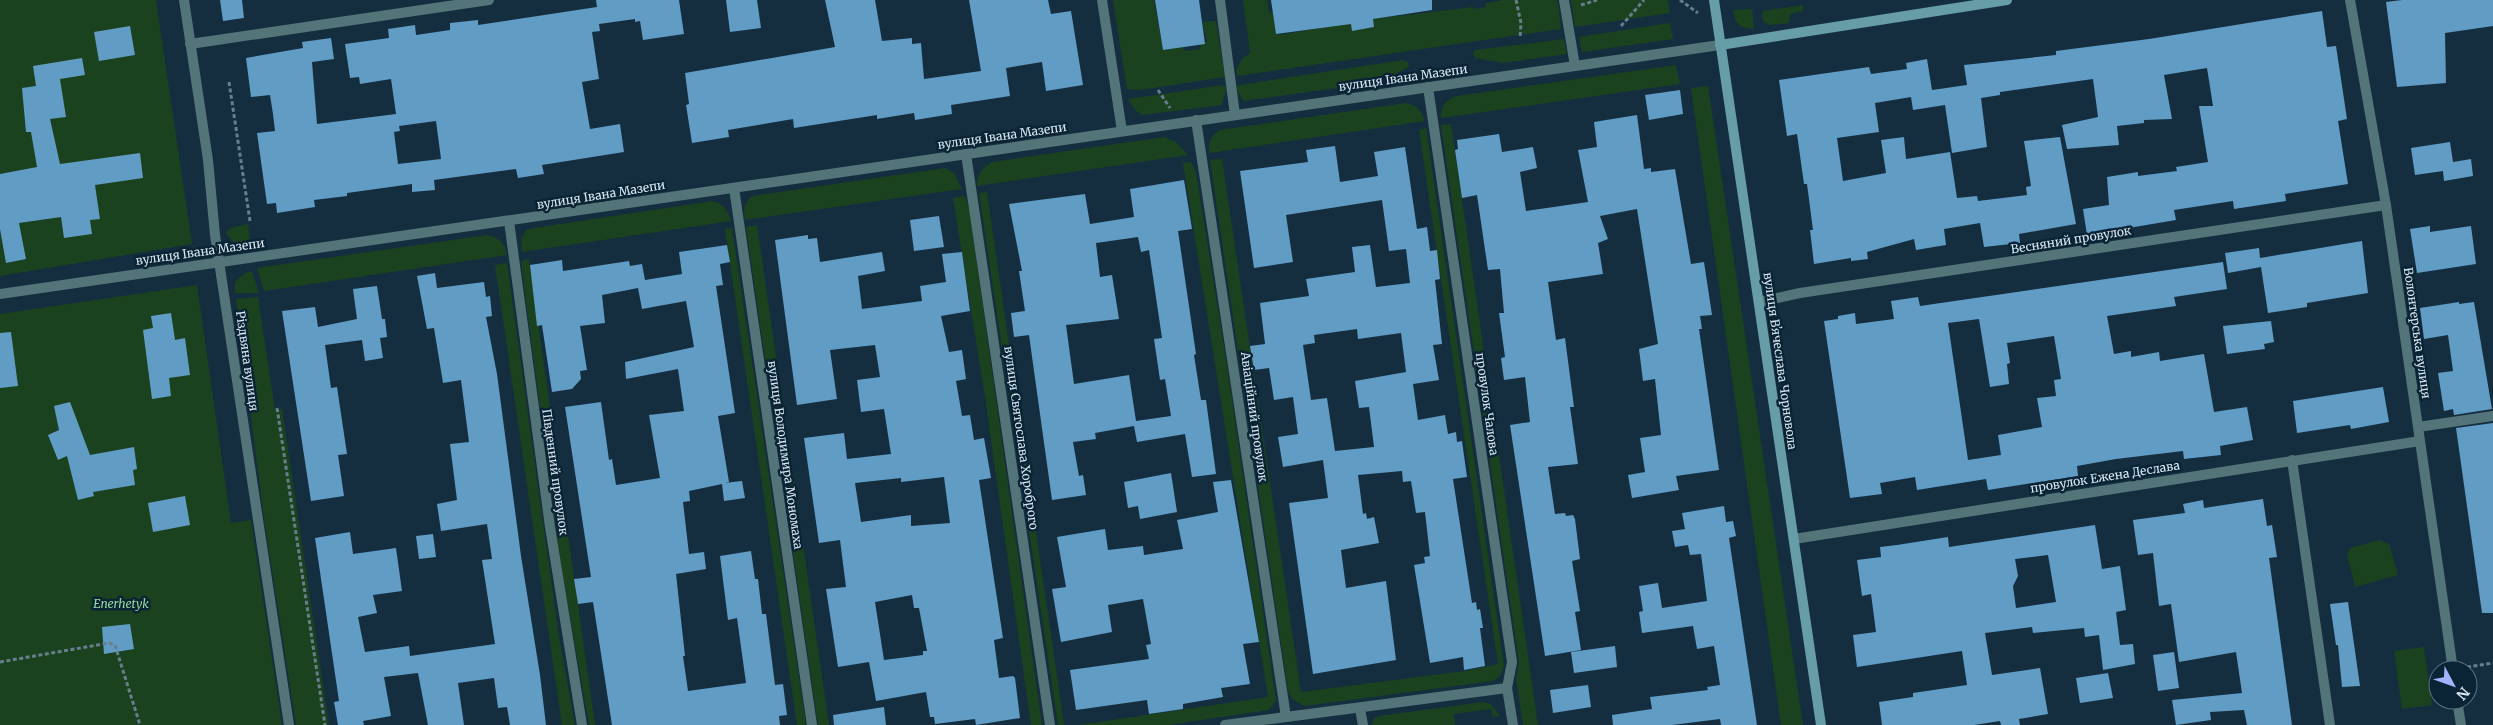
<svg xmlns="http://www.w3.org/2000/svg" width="2493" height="725" font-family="Merriweather,serif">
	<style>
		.green { fill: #1b421e }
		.building { fill: #619cc5; fill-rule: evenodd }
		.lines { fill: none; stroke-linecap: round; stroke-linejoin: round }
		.path { stroke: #687e8d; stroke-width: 3; stroke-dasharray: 4 2.5; stroke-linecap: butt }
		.lane { stroke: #537479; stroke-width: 10 }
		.street { stroke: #537479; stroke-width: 10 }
		.secondary { stroke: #669da6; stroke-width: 10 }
		.labels { text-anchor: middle; stroke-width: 5; stroke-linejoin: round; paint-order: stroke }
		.street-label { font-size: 12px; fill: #d8e8f3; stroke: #0a2435 }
		.park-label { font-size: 12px; font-style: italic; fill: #95db97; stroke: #0a2435 }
	</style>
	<rect width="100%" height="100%" fill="#142e40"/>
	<g class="green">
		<polygon points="0,0 156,0 192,244 0,276"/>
		<polygon points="1113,0 1154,0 1163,50 1183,47 1184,51 1200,49 1200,44 1207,41 1202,22 1216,21 1225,77 1140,90 1127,89"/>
		<polygon points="1243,0 1267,0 1269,13 1273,12 1278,35 1351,23 1352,31 1374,27 1373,19 1473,7 1474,9 1486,7 1486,3 1504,0 1555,0 1558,2 1561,29 1238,76 1236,70 1242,59 1250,53"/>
		<polygon points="1571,0 1668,0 1670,13 1575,27"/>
		<polygon points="1803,5 1803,11 1790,14 1789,23 1769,25 1763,21 1762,11"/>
		<polygon points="1752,9 1754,29 1741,27 1735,20 1733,10"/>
		<polygon points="1670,23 1673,39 1582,52 1579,37"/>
		<polygon points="1564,39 1567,54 1503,63 1475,58 1473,54 1475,50"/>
		<polygon points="1403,60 1408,62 1409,67 1380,82 1243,101 1236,88 1239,85"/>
		<path d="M1676,65L1680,84L1441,118C1441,106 1445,100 1457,96Z"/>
		<polygon points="1224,85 1226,89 1222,105 1142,115 1136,111 1128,99"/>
		<polygon points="1708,86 1803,725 1781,725 1691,88"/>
		<path d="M1406,103C1418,106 1421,110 1425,121L1209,153C1208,142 1211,136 1220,130Z"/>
		<polygon points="1451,124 1538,725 1523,725 1516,679 1519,663 1441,125"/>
		<polygon points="1426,128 1504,666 1500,676 1493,681 1305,706 1292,699 1288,691 1210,160 1222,159 1301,692 1465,671 1498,664 1419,130"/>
		<path d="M1164,137L1176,142L1188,155L977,186C977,174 982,168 992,162Z"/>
		<polygon points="1191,162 1196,173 1225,352 1276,701 1269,710 1167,725 1078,725 1268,697 1183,163"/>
		<path d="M945,168L954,173L962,189L745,220C743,209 744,204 752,196Z"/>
		<polygon points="987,192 1064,725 1058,725 979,193"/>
		<polygon points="965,196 969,208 1042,725 1031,725 985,397 953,198"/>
		<path d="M713,201C725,205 727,210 731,221L522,252L521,240L526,230L534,228Z"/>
		<polygon points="248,224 250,242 248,244 237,245 227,235 226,232 231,228"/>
		<polygon points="757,225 829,725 818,725 746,227"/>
		<polygon points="732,228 806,725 797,725 725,229"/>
		<path d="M488,235C500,239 504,242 507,255L264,291L257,268Z"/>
		<polygon points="529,259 595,725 589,725 560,559 521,263 523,260"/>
		<polygon points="507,263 559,637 575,725 562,725 495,265"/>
		<polygon points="252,271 259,293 235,293 235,282 245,273"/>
		<polygon points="197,285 231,523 251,520 282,725 0,725 0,314"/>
		<polygon points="258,297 275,410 282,409 329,725 296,725 264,518 236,299"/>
		<polygon points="2379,540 2389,544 2398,575 2355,587 2347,554 2350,548"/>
		<polygon points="2424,647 2432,705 2402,709 2394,651"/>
		<polygon points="1483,702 1491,704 1500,716 1493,717 1491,709 1454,714 1455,725 1371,725 1374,719 1379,716"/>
	</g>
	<g class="building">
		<polygon points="220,0 242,0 244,18 223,21"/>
		<path d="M596,0H679L684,34L643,40L640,21L635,22V19L599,24L600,31L592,32L599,79L582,82L590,129L620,124L624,152L542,165L544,174L518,178L516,169L434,180L435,190L412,192V184L347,193V196L314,200L315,207L277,213L276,203L267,204L257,133L275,131L273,114L270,95L251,97L246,58L303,48L302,42L331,38L334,59L312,62L317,124L396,114L391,79L360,84L359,77L350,78L345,44L389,38L388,29L415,25L416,35L450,30V23L478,20V25L597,7ZM436,121L441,159L398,164L394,132L400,131L399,126Z"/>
		<polygon points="726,0 757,0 761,28 730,32"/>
		<polygon points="825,0 875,0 882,41 912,38 912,44 921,43 924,79 981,71 969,0 1048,0 1051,14 1071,11 1083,85 1046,91 1042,62 1006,68 1010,96 951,105 952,114 915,120 914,113 877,119 877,115 794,128 793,119 728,130 729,137 692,143 686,105 689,104 685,73 835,47"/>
		<polygon points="1155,0 1199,0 1205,44 1163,50"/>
		<polygon points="1271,0 1432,0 1432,10 1373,19 1374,27 1352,31 1351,24 1276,34"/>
		<polygon points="2402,0 2493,0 2493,26 2445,33 2446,83 2397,87 2386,2"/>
		<polygon points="2322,11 2327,47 2336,46 2347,119 2338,121 2348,184 2285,194 2286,201 2234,209 2233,201 2174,210 2176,220 2087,235 2083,209 2109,205 2107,177 2138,172 2138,176 2177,171 2176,167 2208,162 2199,106 2213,106 2207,68 2164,75 2172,119 2144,120 2144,123 2117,126 2119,145 2067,149 2062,125 2098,117 2093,79 2000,92 2000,95 1981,98 1987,147 1952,153 1945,105 1913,110 1911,97 1875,103 1879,132 1837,138 1843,181 1886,173 1881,140 1904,137 1906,159 1950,152 1957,198 1977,196 1978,201 2027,195 2026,187 2031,186 2024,141 2060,137 2076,224 2019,234 2020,243 1984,247 1980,223 1944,229 1946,245 1916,250 1914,239 1867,252 1868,259 1851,261 1851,258 1814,264 1810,230 1813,230 1807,184 1804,184 1797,134 1787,136 1779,80 1869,67 1871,74 1907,69 1906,63 1927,59 1932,90 1967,85 1964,65 2056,55 2056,51 2149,39"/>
		<polygon points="130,26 135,55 99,61 94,32"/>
		<polygon points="82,58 85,75 60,79 66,117 50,119 60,164 140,153 143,178 95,185 100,219 90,220 92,234 64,238 61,217 19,223 26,259 6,263 0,229 0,174 37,167 31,132 26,132 22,88 36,86 33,66"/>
		<polygon points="1680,90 1683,114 1649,120 1645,95"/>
		<polygon points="1637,115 1644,169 1651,168 1651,172 1675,169 1691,264 1704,262 1712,315 1700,316 1702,329 1699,329 1719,470 1676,476 1679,490 1632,498 1628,475 1645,472 1640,438 1661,435 1655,379 1643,381 1639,349 1658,344 1637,209 1600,216 1608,239 1598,243 1603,274 1548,282 1556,340 1565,338 1574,407 1570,407 1578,464 1548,467 1555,514 1565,513 1566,516 1573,515 1575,519 1580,559 1572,561 1580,611 1575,612 1581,650 1545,656 1510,425 1530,422 1525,377 1504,380 1501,358 1505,357 1499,313 1504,313 1500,269 1488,270 1477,195 1462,198 1455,150 1458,149 1457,140 1499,134 1502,152 1533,147 1537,168 1520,172 1526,211 1588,202 1578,150 1597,147 1594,122"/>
		<polygon points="2450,142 2453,162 2471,159 2473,176 2444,181 2443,171 2415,175 2411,148"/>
		<path d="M1335,146L1340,182L1378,176L1374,152L1405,147L1417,229L1427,227L1430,251L1437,250L1440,279L1435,280L1442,344L1433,345L1439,380L1413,384L1418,420L1445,415L1448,434L1456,432L1457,442L1462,441L1467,477L1453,479L1472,603L1476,602L1477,610L1480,609L1483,628H1480L1485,666L1464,670L1463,657L1430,663L1414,565L1425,563L1424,557L1430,556L1425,512L1416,513L1411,481L1403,482L1402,471L1358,475L1363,514L1366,513L1367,519L1374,517L1379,543L1341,550L1346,588L1386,581L1396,660L1313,674L1289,503L1328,498L1323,460L1283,467L1278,437L1298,434L1293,397L1274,400L1269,368L1254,370L1250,346L1265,344L1260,303L1309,296L1306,279L1355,272L1352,247L1370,245L1376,287L1410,283L1406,249L1389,251L1382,200L1286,215L1293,262L1254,268L1240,171L1308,162L1306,150ZM1357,329L1358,339L1401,333L1406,372L1355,381L1359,408L1369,407L1374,447L1335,451L1327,398L1311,400L1303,345L1315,343L1314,335Z"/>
		<path d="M1184,180L1192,229L1178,231L1196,354L1194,355L1201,400H1206L1216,474L1192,477L1185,434L1137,442L1134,426L1095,433L1096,439L1073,442L1079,476L1083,475L1086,495L1052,500L1029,335L1014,337L1011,313L1025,311L1019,271H1022L1009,204L1085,194L1090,224L1134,217L1130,189ZM1138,237L1141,252L1149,250L1162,338L1154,339L1160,380L1165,379L1171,416L1136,421L1129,375L1074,384L1066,325L1119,319L1112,275L1100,277L1096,243Z"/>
		<polygon points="939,216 944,247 914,251 910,220"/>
		<polygon points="2430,226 2430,232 2471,226 2476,264 2417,273 2410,229"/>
		<path d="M808,235V239L817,238L820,262L882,252L885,271L858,276L862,309L922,301L920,286L946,282L942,254L962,252L970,311L941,316L949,352L962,350L966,379L956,381L962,416L970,415L974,440L984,438L991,478L979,480L1003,638L994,640L999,678L1013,676L1015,678L1020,718L976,725L975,719L935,724L934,717H930L926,692L876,701L869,662L838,667L826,589L846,587L840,540L819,543L804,438L844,433L847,459L891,454L884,409L861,412L857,380L880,377L875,345L830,350L837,399L797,405L775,240ZM944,477L950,523L911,526V515L861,522L855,483L901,478V482ZM912,595L914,608H919L927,651H923V655L884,660L875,602Z"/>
		<polygon points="2362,241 2368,293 2307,303 2307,307 2268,313 2261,267 2228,273 2225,253 2259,248 2260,258"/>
		<polygon points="727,245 730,262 720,264 723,285 716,286 735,413 718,416 729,482 724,483 742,481 745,498 724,501 722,484 689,491 690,501 683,502 689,554 704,552 706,569 676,574 685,656 683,656 688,691 746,683 737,618 728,620 720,556 751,551 755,579 758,579 762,614 766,614 775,685 783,684 787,715 779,716 780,725 612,725 593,602 578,604 574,579 591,577 565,407 601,402 609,460 612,459 616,485 660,478 649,415 684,411 678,369 626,379 625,362 694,347 686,301 642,309 638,288 602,295 605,323 580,326 587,370 580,371 581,379 572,389 552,392 542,325 537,326 530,265 562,260 563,271 629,261 630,266 642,264 645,280 682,274 679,252"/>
		<path d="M2223,262L2227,289L2174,297L2176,306L2107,316L2114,354L2131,351V357L2159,352L2160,361L2204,354L2214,412L2247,407L2253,440L2220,446L2221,455L2184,459L2183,451L2116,459L2077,466L2078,476L1988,490L1986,479L1917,490L1915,477L1880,483L1882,494L1850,498L1824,321L1838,319V316L1855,313L1856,324L1894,319L1891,301L1918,297L1920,306ZM1979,319L1990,387L2009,384L2007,364L2010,363L2007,343L2054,336L2061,379L2054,380L2056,396L2037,398L2042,427L1998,435L2001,455L1968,460L1948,323Z"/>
		<polygon points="435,273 437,288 484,282 486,297 490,296 492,316 486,317 497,374 521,556 540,675 546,725 510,725 507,707 498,708 494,678 458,683 464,725 428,725 418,673 384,677 391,716 363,721 364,725 338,725 334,702 339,701 315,538 350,532 353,554 396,548 402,591 373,595 377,613 358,617 365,652 409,646 410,656 495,644 482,560 492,559 487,524 441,531 437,504 457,500 450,444 469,442 461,380 443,383 434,328 427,329 417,276"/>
		<polygon points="377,286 382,319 385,319 387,337 380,338 383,358 365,361 362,340 325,345 331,388 337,387 347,454 338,455 344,496 311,501 282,311 315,307 318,327 357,319 353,289"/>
		<polygon points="2459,302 2459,304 2474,302 2492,409 2454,415 2453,409 2444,411 2438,373 2453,371 2448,335 2424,339 2420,308"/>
		<polygon points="171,313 175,340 185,338 190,375 169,378 171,396 152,399 143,330 153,328 151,316"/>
		<polygon points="2271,321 2274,342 2264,344 2265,349 2227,354 2223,326"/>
		<polygon points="11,332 18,386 0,388 0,333"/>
		<polygon points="2383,387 2389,422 2351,429 2350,425 2297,433 2293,401"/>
		<polygon points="70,402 90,455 134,447 137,469 133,470 135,485 93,492 94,496 78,500 67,456 58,460 48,435 59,430 54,406"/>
		<polygon points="2493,423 2493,613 2482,613 2456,428"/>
		<polygon points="1171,473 1177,512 1140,519 1138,506 1128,508 1124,482"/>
		<polygon points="1231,480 1259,642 1243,644 1250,684 1221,688 1223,697 1183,704 1183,709 1149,714 1147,700 1076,710 1070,670 1149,659 1146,645 1151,644 1143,599 1108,605 1112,632 1061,642 1052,589 1066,587 1057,537 1105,529 1108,550 1143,546 1144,555 1183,549 1177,520 1218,512 1213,482"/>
		<polygon points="185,496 190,525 153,532 148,503"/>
		<polygon points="2263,499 2267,526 2272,525 2277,557 2269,558 2292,725 2247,725 2244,710 2210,712 2211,720 2176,725 2172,700 2242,693 2236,652 2179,662 2171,604 2159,606 2153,553 2138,555 2133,520 2185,513 2183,504 2203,500 2204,508"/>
		<polygon points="1724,506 1726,522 1733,521 1736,536 1729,538 1757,725 1721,725 1720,719 1672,725 1613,725 1612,715 1652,709 1650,697 1708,690 1707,687 1720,685 1714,646 1697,649 1693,626 1642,633 1639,612 1643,611 1639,586 1658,583 1662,608 1707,601 1701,554 1690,555 1688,545 1675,547 1672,531 1685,529 1682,513"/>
		<path d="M2095,525L2102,569L2120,566L2126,610L2116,612L2120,645L2133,644L2135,664L2103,670L2099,635L2085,637L2084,628L2033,633L2032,627L1985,633L1992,675L2040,668L2048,714L2019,719L2020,725H2001L2000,721L1974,725H1882L1879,702L1913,697V693L1967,685L1962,651L1857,667L1853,635L1876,632L1871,594L1862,596L1857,560L1881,557L1880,547L1897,545L1948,537L1949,547ZM2048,555L2056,602L2016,608L2013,586L2018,576L2015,559Z"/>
		<polygon points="433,534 436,557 419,559 416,536"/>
		<polygon points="2348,602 2360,686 2342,687 2338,645 2336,645 2330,604"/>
		<polygon points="130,624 134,649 104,654 102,627"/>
		<polygon points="1615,646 1617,667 1574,673 1571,652"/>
		<polygon points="2174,652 2179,688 2158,691 2153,655"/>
		<polygon points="2108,673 2113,698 2080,703 2076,678"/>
		<polygon points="1588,685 1591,707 1553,713 1550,690"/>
		<polygon points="884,707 886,725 834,725 833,715"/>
	</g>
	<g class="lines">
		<g class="path">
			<polyline points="1516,0 1521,23 1520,38"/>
			<polyline points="1680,0 1698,13"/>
			<polyline points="1581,5 1597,0"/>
			<polyline points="1621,26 1644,0"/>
			<polyline points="229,82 250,221"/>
			<polyline points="1158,90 1170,108"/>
			<polyline points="277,408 325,725"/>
			<polyline points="0,662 109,643 115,645 140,725"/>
			<polyline points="2467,667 2493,663"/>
		</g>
		<g class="lane">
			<polyline points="1220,0 1235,115"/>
			<polyline points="1564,0 1575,66"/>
			<polyline points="2418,427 2493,416"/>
			<polyline points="2292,460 2330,725"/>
			<polyline points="1360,709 1363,725"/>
		</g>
		<g class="street">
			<polyline points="184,0 208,160 215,235 289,725"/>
			<polyline points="1102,0 1122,131"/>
			<polyline points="2350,0 2386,205 2453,670"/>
			<polyline points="190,44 489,0"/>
			<polyline points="1428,87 1512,662 1507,688 1513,725"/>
			<polyline points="1196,120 1286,717"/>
			<polyline points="966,154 1050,725"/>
			<polyline points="734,188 812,725"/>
			<polyline points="509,221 550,527 582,725"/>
			<polyline points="0,294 1720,45"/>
			<polyline points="1759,302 1800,293 2386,205"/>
			<polyline points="1794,539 2420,441"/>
			<polyline points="2457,700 2461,725"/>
			<polyline points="1225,725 1507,688"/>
		</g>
		<g class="secondary">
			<polyline points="1714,0 1821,725"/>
			<polyline points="1720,45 2007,0"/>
		</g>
	</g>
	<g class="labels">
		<g class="street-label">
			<text transform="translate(1403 78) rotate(-8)" y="4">вулиця Івана Мазепи</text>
			<text transform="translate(1002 136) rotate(-8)" y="4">вулиця Івана Мазепи</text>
			<text transform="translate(601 195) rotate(-9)" y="4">вулиця Івана Мазепи</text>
			<text transform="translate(2071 240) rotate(-9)" y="4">Весняний провулок</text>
			<text transform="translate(200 252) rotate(-8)" y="4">вулиця Івана Мазепи</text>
			<text transform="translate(2417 333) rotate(82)" y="4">Волонтерська вулиця</text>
			<text transform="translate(247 361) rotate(82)" y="4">Різдвяна вулиця</text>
			<text transform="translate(1780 361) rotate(82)" y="4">вулиця Вʼячеслава Чорновола</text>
			<text transform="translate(1487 404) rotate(82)" y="4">провулок Чалова</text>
			<text transform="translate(1254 417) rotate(82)" y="4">Авіаційний провулок</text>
			<text transform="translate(1021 438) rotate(82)" y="4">вулиця Святослава Хороброго</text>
			<text transform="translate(785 455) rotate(82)" y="4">вулиця Володимира Мономаха</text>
			<text transform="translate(555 472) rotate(82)" y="4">Південний провулок</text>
			<text transform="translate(2105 477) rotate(-9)" y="4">провулок Ежена Деслава</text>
		</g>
		<g class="park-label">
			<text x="121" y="608">Enerhetyk</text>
		</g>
	</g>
	<g transform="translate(2453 685) rotate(131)"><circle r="24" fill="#0a2435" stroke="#5c7281"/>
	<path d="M0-4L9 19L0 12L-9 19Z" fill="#a3b2fd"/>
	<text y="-8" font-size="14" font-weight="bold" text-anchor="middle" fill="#d8e8f3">N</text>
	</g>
</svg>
